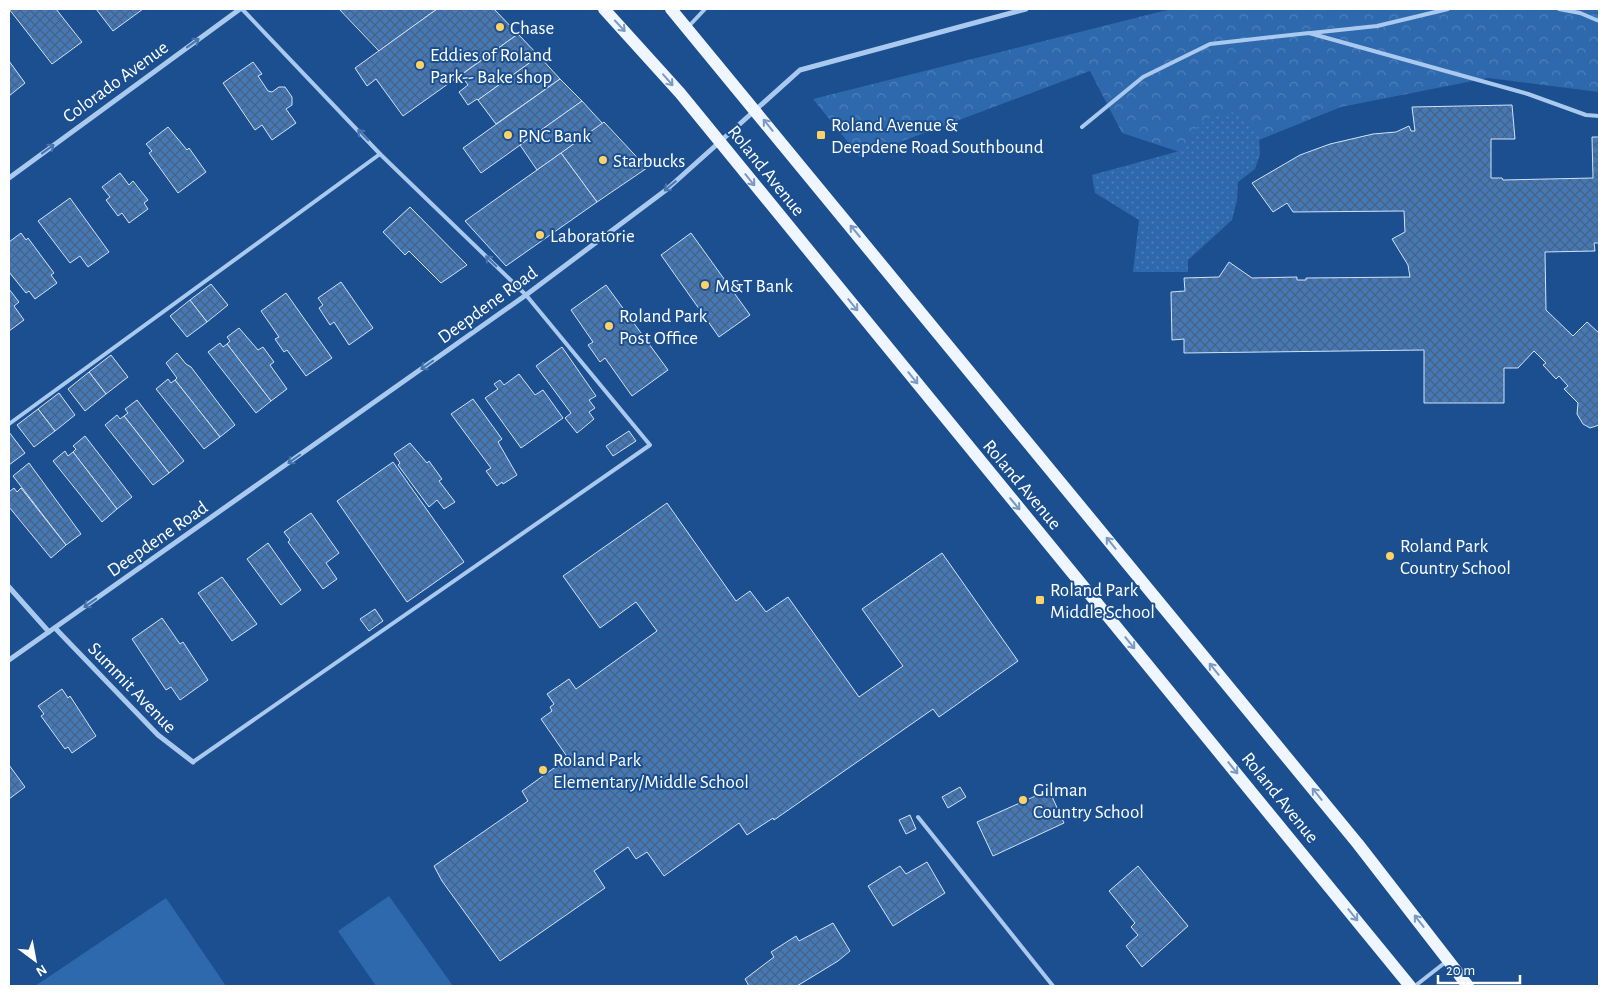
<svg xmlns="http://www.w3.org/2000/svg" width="1608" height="995" font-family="'Alegreya Sans',sans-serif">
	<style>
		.forest { fill: url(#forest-crowns) }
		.park { fill: url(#park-dots) }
		.garden { fill: #2e69ad }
		.building { fill: url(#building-cross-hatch); stroke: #cfe3fa }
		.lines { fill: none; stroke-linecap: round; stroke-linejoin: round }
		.lane { stroke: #a9c9ee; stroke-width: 4 }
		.street { stroke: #a9c9ee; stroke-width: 5 }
		.primary { stroke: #f0f6ff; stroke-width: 12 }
		.oneway { stroke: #7b9ac1 }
		.oneway2 { stroke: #4674ac }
		.poi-dot { fill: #ffd166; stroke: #1b4f8f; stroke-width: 2 }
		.labels { text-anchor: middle; stroke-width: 4; stroke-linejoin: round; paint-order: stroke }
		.poi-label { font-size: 19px; fill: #fff; stroke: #1b4f8f; text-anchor: start }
		.street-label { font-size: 19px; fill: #fff; stroke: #1b4f8f }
	</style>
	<defs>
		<pattern id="forest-crowns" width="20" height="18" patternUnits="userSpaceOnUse" patternTransform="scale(1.25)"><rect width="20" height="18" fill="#2e69ad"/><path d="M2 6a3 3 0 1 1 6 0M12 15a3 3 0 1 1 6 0" fill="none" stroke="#4d80b9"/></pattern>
		<pattern id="park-dots" width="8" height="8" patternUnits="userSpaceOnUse" patternTransform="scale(1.25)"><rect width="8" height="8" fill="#2e69ad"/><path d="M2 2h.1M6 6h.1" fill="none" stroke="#4d80b9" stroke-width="1.8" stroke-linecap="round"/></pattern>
		<pattern id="building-cross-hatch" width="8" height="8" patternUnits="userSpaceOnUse" patternTransform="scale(1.25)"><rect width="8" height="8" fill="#4478b7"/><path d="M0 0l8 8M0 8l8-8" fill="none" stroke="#486282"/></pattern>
	</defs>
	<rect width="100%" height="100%" fill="#1b4f8f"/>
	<polygon class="forest" points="1171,9 1599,9 1599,92 1488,78 1341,107 1207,161 1122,133 1090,71 860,157 813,99"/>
	<path class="park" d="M1231,112L1250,120L1259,136L1260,154L1255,169L1238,182L1237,200L1232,220L1188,260V272H1133L1139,220L1095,193L1092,175L1183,150C1198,123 1201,119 1231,112Z"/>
	<g class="garden">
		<polygon points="389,896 453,986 376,986 338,931"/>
		<polygon points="166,898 226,986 35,986"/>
	</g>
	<g class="building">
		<polygon points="9,9 56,9 82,42 52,64"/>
		<polygon points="96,9 143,9 113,31"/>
		<polygon points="339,9 437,9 379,51"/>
		<polygon points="437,9 494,9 518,34 403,116 376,79 367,86 355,68"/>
		<polygon points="518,34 539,56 478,100 477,99 468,105 459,92 468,85 461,75"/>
		<polygon points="539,56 560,79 496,124 478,100"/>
		<polygon points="9,61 25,83 9,96"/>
		<polygon points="253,62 262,74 258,76 268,91 272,92 279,87 285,87 292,97 292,105 286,109 296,123 272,140 262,125 255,130 223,83"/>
		<polygon points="560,79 582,101 481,173 463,148"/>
		<polygon points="582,101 603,124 537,170 520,145"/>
		<polygon points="1512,105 1515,139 1491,139 1491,178 1502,178 1503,180 1593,178 1592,137 1599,137 1599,243 1594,243 1595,251 1545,252 1546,310 1573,336 1587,322 1599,333 1599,425 1590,428 1583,424 1577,414 1578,403 1564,389 1568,386 1559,376 1556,379 1543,365 1546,363 1534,351 1518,368 1504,368 1504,403 1424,403 1424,350 1184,353 1184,339 1172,340 1171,292 1185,291 1184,278 1219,277 1229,262 1252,278 1297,277 1297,280 1306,280 1306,278 1410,277 1408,265 1392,239 1405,232 1404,211 1293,212 1287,203 1273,212 1252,183 1300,155 1330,144 1373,134 1396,132 1409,126 1411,131 1415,131 1412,107"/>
		<polygon points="604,122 647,168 597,202 561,153"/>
		<polygon points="168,127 187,150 189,148 206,172 178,193 149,153 152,151 146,144"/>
		<polygon points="561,153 597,202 506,266 465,221"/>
		<polygon points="120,173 129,185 133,181 148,200 144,203 148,209 129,223 122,213 118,216 106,200 110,197 102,187"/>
		<polygon points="70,198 109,252 88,267 80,256 70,263 38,221"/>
		<polygon points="410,207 467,265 441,283 409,251 405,255 383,232"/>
		<polygon points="21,233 26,240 28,238 54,273 51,275 57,283 35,299 29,291 26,293 9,272 9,242"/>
		<polygon points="691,233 750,315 719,337 661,255"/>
		<polygon points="341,282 373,328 349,345 334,322 330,325 319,308 323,305 318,298"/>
		<polygon points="211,284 228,305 207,322 190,300"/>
		<polygon points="606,285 668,370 632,396 605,358 600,362 588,345 593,342 571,310"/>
		<polygon points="9,289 19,302 14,306 24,320 9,331"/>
		<polygon points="286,293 332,358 306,376 287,350 284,352 275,339 279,337 261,311"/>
		<polygon points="190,300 207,322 187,337 170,316"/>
		<polygon points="239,328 258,350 263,347 274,362 270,365 287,389 271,401 227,344 230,341 227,337"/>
		<polygon points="220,343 223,347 227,344 271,401 256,413 208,352"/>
		<polygon points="562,347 596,396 589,400 595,408 589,412 594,419 577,433 565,418 571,413 536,366"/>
		<polygon points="177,353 186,364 191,367 235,425 220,437 175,380 177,378 166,363"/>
		<polygon points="111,355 128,377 106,394 89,372"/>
		<polygon points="89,372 106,394 85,411 68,389"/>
		<polygon points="519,374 535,395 543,390 563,418 521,448 485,398 498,389 494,384 500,380 504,385"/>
		<polygon points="168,379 171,383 175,380 220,437 204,449 156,389"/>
		<polygon points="59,393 75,415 55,431 38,409"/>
		<polygon points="473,399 502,439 498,442 517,475 503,484 502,482 497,486 486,471 491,468 451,414"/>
		<polygon points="137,400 184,461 169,473 124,416 128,413 125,409"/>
		<polygon points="38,409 55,431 34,447 17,425"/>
		<polygon points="117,415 120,419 124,416 169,473 153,485 105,425"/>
		<polygon points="629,431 636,441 613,456 606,446"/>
		<polygon points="9,432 25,453 9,465"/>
		<polygon points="85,436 132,497 117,509 73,452 76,449 73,446"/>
		<polygon points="410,443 427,463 429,461 442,479 439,481 455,502 444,509 437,500 429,507 398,465 400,463 394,454"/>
		<polygon points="65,451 68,456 73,452 117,509 102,522 53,461"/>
		<polygon points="393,462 464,562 407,602 337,501"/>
		<polygon points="29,463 81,534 66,545 13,476"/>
		<polygon points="14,488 17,492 21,488 66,545 51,558 9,507 9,492"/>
		<polygon points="667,503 736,601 750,591 766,612 788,597 859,697 903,666 862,609 942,553 1018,661 939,717 933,709 774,820 773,818 747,835 739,823 664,876 647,852 636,859 628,847 594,871 605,888 500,961 442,881 434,866 528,801 522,791 568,758 541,719 552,711 550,707 554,704 547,694 569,679 576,689 657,631 636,602 600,628 563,576"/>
		<polygon points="311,513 339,553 326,563 337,579 323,589 288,542 290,540 284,532"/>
		<polygon points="268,543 301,590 281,605 247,559"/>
		<polygon points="222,577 257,624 232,641 198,593"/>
		<polygon points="375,609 383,621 369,631 360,619"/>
		<polygon points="162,618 180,644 183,642 208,680 180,700 171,687 166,690 132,639"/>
		<polygon points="62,689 68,698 70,696 96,736 72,753 68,747 65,749 41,716 44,714 38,706"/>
		<polygon points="9,765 25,787 9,799"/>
		<polygon points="960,787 966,797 948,808 942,797"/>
		<polygon points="1049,790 1064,823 993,856 977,822"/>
		<polygon points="910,815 916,829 906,834 899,820"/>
		<polygon points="927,862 945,893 893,926 868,886 900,866 906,874"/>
		<polygon points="1138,866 1188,926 1142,967 1126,946 1138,935 1131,927 1135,923 1109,891"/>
		<polygon points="833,923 850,951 838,961 797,986 749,986 745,979 774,957 771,952 796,936 799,941"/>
	</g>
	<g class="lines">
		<g class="lane">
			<polyline points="1559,9 1580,13 1599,21"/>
			<polyline points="689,26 705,9"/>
			<polyline points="1311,33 1377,26 1448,9"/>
			<polyline points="1082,127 1143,77 1210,44 1309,33 1528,94 1586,115 1599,116"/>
			<polyline points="9,424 380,154"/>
			<polyline points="193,762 650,445 526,295 380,154 242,9"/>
			<polyline points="918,817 1053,986"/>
			<polyline points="1415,986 1447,961"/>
		</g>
		<g class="street">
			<polyline points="9,178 240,9"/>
			<polyline points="9,587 49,632"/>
			<polyline points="55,628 158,735 193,762"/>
			<polyline points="9,660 526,295 666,190 800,70 1026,9"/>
		</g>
		<g class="primary">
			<polyline points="604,9 680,93 1410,986"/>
			<polyline points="671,9 1358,844 1468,986"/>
		</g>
	</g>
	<defs><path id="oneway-shaft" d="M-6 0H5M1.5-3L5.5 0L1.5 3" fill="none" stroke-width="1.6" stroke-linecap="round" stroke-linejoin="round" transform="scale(1.25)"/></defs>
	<g class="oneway">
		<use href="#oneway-shaft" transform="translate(620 26) rotate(47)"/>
		<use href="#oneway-shaft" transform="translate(668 80) rotate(49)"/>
		<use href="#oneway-shaft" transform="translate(768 125) rotate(-129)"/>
		<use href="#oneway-shaft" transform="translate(750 180) rotate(51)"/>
		<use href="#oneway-shaft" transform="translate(855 231) rotate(-130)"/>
		<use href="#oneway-shaft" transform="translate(853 305) rotate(51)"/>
		<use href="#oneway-shaft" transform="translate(913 378) rotate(51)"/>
		<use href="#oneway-shaft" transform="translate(1015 504) rotate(50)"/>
		<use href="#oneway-shaft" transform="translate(1111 543) rotate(-129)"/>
		<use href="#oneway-shaft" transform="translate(1130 643) rotate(51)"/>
		<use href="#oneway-shaft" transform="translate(1214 669) rotate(-129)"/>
		<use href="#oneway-shaft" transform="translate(1233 768) rotate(51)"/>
		<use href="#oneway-shaft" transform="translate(1317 794) rotate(-129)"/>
		<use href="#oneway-shaft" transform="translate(1353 915) rotate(51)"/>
		<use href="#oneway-shaft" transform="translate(1419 921) rotate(-128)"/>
	</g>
	<g class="oneway2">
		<use href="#oneway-shaft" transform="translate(193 43) rotate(-36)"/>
		<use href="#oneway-shaft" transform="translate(363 135) rotate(-134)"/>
		<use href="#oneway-shaft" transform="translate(48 149) rotate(-36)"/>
		<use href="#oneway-shaft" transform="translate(670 186) rotate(140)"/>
		<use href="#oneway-shaft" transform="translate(491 261) rotate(-136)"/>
		<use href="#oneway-shaft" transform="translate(427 365) rotate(145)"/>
		<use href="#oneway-shaft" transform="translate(294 459) rotate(145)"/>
		<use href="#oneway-shaft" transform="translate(90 603) rotate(145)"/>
	</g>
	<g class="poi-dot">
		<circle cx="500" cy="27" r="5"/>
		<circle cx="420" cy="65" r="5"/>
		<circle cx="508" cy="135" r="5"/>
		<rect x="816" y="130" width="10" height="10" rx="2.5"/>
		<circle cx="603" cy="160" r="5"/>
		<circle cx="540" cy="235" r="5"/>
		<circle cx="705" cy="285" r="5"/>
		<circle cx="609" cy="326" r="5"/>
		<circle cx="1390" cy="556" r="5"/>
		<rect x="1035" y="595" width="10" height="10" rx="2.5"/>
		<circle cx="543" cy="770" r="5"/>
		<circle cx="1023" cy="800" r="5"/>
	</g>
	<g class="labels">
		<g class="poi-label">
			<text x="510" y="34">Chase</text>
			<text x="430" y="61">Eddies of Roland<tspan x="430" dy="22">Park-- Bake shop</tspan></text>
			<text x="831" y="131">Roland Avenue &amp;<tspan x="831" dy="22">Deepdene Road Southbound</tspan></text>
			<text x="518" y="142">PNC Bank</text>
			<text x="613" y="167">Starbucks</text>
			<text x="550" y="242">Laboratorie</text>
			<text x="715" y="292">M&amp;T Bank</text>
			<text x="619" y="322">Roland Park<tspan x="619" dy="22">Post Office</tspan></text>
			<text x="1400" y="552">Roland Park<tspan x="1400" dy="22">Country School</tspan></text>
			<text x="1050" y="596">Roland Park<tspan x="1050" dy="22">Middle School</tspan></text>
			<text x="553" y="766">Roland Park<tspan x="553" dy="22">Elementary/Middle School</tspan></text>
			<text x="1033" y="796">Gilman<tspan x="1033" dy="22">Country School</tspan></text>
		</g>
		<g class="street-label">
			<text transform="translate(115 81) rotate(-36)" y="7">Colorado Avenue</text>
			<text transform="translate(767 170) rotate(51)" y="7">Roland Avenue</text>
			<text transform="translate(487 304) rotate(-36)" y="7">Deepdene Road</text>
			<text transform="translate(1023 484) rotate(50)" y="7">Roland Avenue</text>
			<text transform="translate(157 538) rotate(-35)" y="7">Deepdene Road</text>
			<text transform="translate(133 687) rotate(46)" y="7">Summit Avenue</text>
			<text transform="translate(1281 797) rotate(51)" y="7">Roland Avenue</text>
		</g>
	</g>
	<rect width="1608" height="995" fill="none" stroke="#ffffff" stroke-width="20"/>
	<g transform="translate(35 960) rotate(148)" stroke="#1b4f8f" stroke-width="4" paint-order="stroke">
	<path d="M0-4L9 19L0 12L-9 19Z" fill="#ffffff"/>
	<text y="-8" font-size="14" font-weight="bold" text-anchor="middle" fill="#ffffff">N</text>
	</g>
	<path d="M1438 975v8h82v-8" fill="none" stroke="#ffffff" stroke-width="2.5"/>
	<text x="1446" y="975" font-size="15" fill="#ffffff" stroke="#1b4f8f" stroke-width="4" paint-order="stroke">20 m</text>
</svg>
